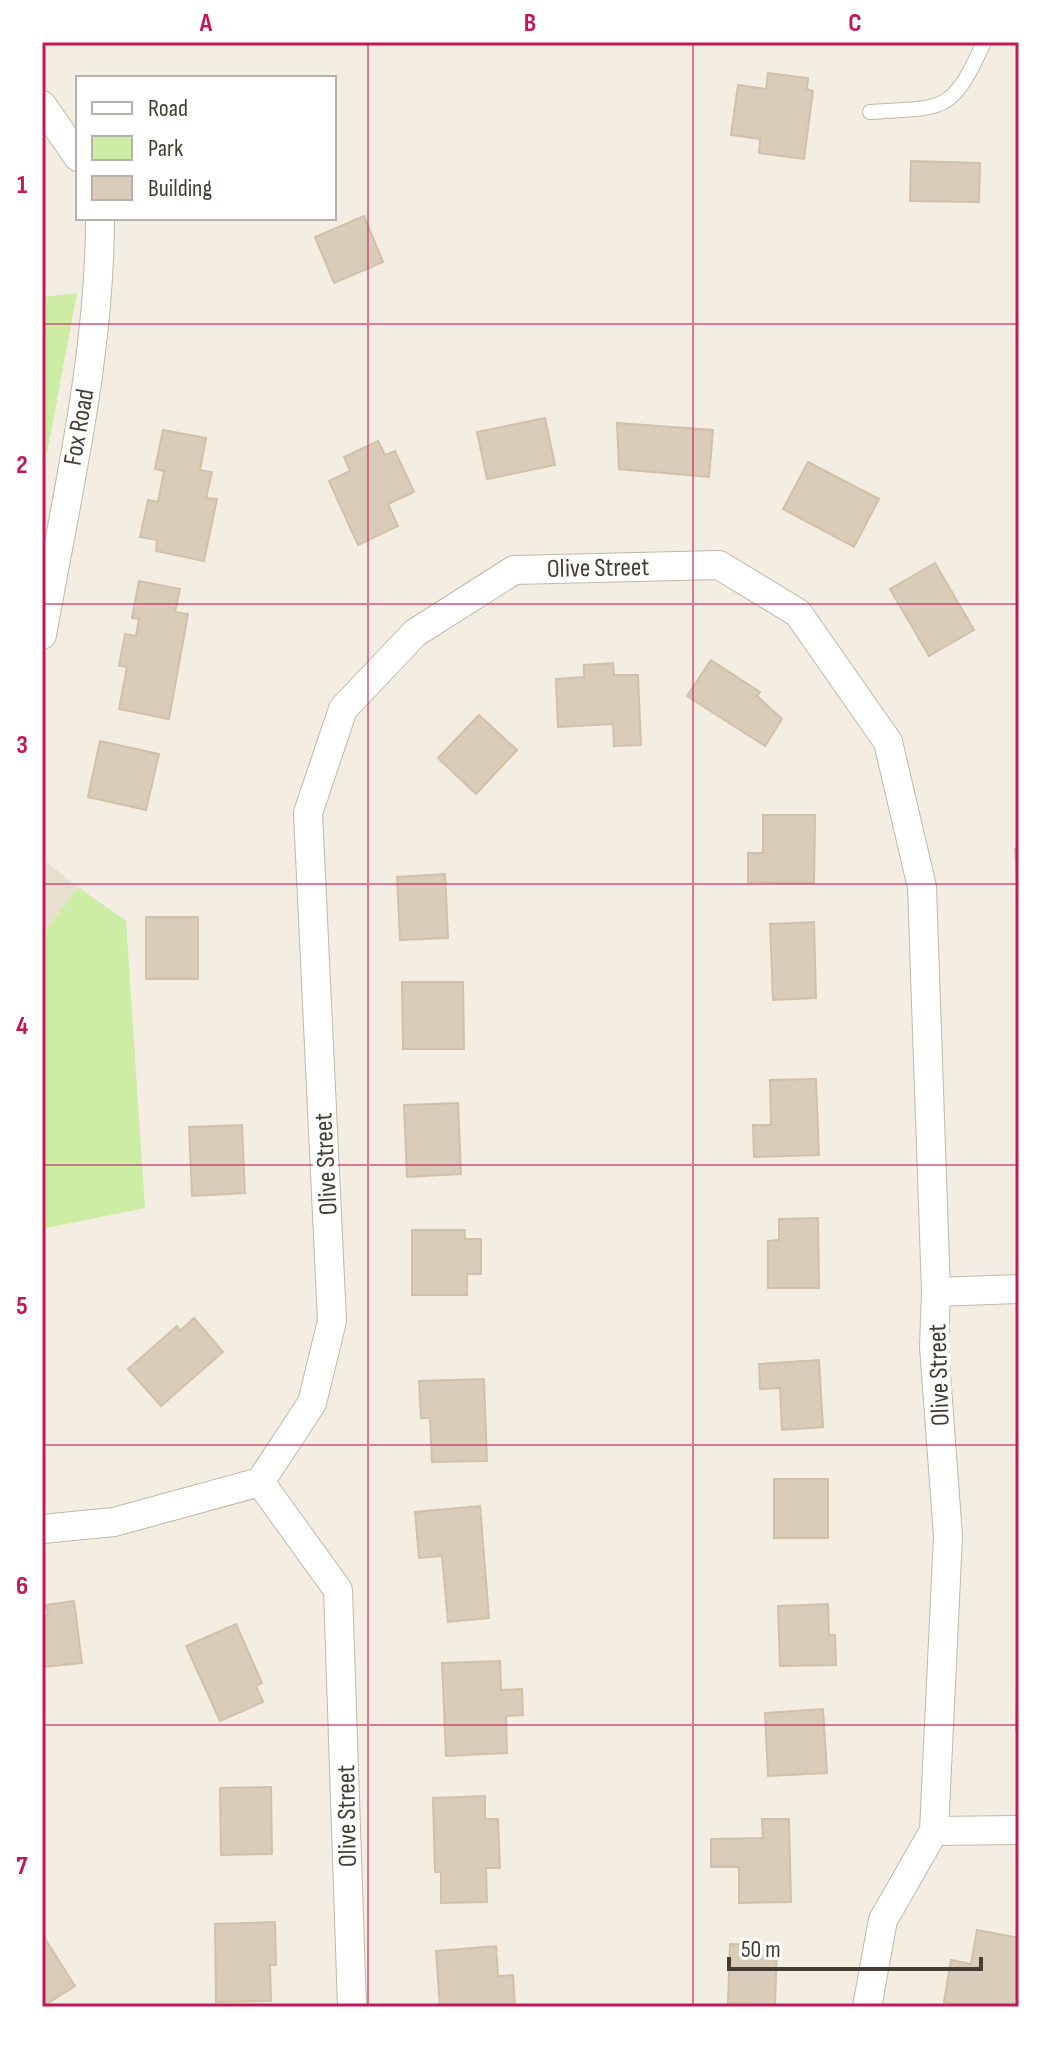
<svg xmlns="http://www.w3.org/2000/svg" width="1061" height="2049" font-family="'Sofia Sans Condensed',sans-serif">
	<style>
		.residential { fill: #e8e0cf }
		.green { fill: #cdeda5 }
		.building { fill: #d9ccb9; stroke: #d1c1a8; stroke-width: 2 }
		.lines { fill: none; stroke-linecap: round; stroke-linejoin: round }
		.service-casing { stroke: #c2b8a6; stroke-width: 16 }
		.minor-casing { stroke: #c2b8a6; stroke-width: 30 }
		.service { stroke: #fff; stroke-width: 14 }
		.minor { stroke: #fff; stroke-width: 28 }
		.grid { fill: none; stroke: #c2185b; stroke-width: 2; stroke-opacity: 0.55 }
		.labels { text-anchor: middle; stroke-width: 8; stroke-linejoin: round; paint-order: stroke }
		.street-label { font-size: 26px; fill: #453d32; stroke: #fff }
		.neatline { fill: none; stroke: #c2185b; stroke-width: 3 }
		.grid-label { font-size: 26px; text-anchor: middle; font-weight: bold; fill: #c2185b }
	</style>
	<rect width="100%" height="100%" fill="#f3eee1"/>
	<polygon class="residential" points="42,859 78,887 42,936"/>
	<g class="green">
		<polygon points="77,293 42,480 42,297"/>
		<polygon points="78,887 126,921 145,1208 42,1229 42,936"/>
	</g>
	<g class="building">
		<polygon points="768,73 808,78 807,89 813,91 804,159 759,153 760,139 731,135 738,85 766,89"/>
		<polygon points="911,161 980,163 979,202 910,201"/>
		<polygon points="364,216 383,262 334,283 315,237"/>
		<polygon points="545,418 555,465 487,479 477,432"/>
		<polygon points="617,423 713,430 709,477 619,469"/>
		<polygon points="163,430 206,438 200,470 212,472 206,498 217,499 204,561 156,551 157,540 140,537 148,500 158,502 164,471 155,469"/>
		<polygon points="378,441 385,455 395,451 414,492 388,504 398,526 358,545 329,481 350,471 344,457"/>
		<polygon points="808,462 879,499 854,547 783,509"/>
		<polygon points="935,563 974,630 929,656 890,589"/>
		<polygon points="139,581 180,589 175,612 188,614 169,719 119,709 127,667 119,666 125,634 136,636 139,619 132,618"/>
		<polygon points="711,660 760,692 757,696 782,719 765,746 687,696"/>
		<polygon points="613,663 614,675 638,675 641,745 614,746 613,724 558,727 556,679 584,677 584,665"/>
		<polygon points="479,715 517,750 476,794 438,758"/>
		<polygon points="100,741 159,754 146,810 88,797"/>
		<polygon points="763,815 815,815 814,883 748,882 748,853 763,853"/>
		<polygon points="1019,848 1019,903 1015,849"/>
		<polygon points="445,874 448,938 400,940 397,877"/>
		<rect x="146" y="917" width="52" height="62"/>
		<polygon points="814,922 816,998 773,1000 770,924"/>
		<polygon points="402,982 463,982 464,1049 403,1049"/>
		<polygon points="816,1079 819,1155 754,1157 753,1125 771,1125 770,1080"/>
		<polygon points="458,1103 461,1174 407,1177 404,1105"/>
		<polygon points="242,1125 245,1193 192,1196 189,1127"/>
		<polygon points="818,1218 819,1288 768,1288 768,1241 779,1240 779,1219"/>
		<polygon points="412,1230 465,1230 465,1239 481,1239 481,1274 467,1274 467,1295 412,1295"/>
		<polygon points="194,1318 223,1352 161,1406 128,1369 177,1326 180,1331"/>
		<polygon points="819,1360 823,1427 782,1430 780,1388 760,1389 759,1364"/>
		<polygon points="484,1379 487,1461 432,1462 430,1418 421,1418 419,1381"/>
		<rect x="774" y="1479" width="54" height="59"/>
		<polygon points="480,1506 489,1618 448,1622 442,1556 419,1558 415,1512"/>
		<polygon points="74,1601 82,1663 42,1667 42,1616 48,1615 46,1605"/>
		<polygon points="828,1604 829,1635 835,1635 836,1665 780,1666 778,1606"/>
		<polygon points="236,1624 262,1683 256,1686 263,1702 220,1721 186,1646"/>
		<polygon points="500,1661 501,1690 522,1689 523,1715 506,1716 507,1753 446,1756 442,1663"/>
		<polygon points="1017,1683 1019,1683 1019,1730 1016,1730"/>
		<polygon points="823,1709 827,1773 768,1776 765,1713"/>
		<polygon points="271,1787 272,1854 221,1855 220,1788"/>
		<polygon points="485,1796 485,1819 498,1819 500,1868 486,1868 487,1902 441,1903 441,1872 435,1872 433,1798"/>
		<polygon points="762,1819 789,1819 791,1902 739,1903 739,1867 711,1867 711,1839 763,1838"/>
		<polygon points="275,1922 276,1965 270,1965 271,2001 216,2002 215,1924"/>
		<polygon points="977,1930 1019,1938 1019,2007 972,2007 944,2002 951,1960 971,1964"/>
		<polygon points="42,1934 75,1986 42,2007"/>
		<polygon points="730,1944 777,1945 775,2005 728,2003"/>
		<polygon points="496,1946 498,1976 513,1975 515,2007 440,2007 436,1951"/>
	</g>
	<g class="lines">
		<g class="service-casing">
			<path id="service" d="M870,112C945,107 951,115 984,42"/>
		</g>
		<g class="minor-casing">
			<g id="minor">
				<polyline points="42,105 78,157"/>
				<path d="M42,635C66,498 100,358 100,218"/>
				<polyline points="936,1292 1019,1289"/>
				<polyline points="42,1529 114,1522 260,1482"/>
				<polyline points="934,1831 1019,1830"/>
				<polyline points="352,2007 338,1590 260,1482 312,1403 332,1321 308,813 343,709 415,633 514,570 719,565 798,613 888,742 922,887 936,1292 934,1347 948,1536 934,1831 883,1920 867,2007"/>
			</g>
		</g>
		<use href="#service" class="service"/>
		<use href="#minor" class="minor"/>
	</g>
	<path class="grid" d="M368,42V2007M693,42V2007M42,324H1019M42,604H1019M42,884H1019M42,1165H1019M42,1445H1019M42,1725H1019"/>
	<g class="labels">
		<g class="street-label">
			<text transform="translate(78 427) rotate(-80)" y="9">Fox Road</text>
			<text transform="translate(598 567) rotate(-1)" y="9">Olive Street</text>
			<text transform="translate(325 1164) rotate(-93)" y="9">Olive Street</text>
			<text transform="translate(938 1375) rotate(-92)" y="9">Olive Street</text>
			<text transform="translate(346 1816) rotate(-91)" y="9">Olive Street</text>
		</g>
	</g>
	<rect width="1061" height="2049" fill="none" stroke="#ffffff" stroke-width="88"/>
	<rect x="76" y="76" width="260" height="144" fill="#ffffff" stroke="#b5b1ad" stroke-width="2"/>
	<rect x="92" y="102" width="40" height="12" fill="#ffffff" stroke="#b5b1ad" stroke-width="2"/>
	<text x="148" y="116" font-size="24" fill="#453d32">Road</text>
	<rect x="92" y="136" width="40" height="24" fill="#cdeda5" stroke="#b5b1ad" stroke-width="2"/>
	<text x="148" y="156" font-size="24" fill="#453d32">Park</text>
	<rect x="92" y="176" width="40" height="24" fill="#d9ccb9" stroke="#b5b1ad" stroke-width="2"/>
	<text x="148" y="196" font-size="24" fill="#453d32">Building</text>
	<path d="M729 1957v12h252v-12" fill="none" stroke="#453d32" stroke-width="4"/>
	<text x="741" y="1957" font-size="24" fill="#453d32" stroke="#ffffff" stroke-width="6" paint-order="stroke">50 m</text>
	<rect x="44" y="44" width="973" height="1961" class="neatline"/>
	<g class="grid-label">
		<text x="206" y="31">A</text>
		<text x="530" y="31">B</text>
		<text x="855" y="31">C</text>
		<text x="22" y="193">1</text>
		<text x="22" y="473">2</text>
		<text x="22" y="753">3</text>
		<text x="22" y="1034">4</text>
		<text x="22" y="1314">5</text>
		<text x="22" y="1594">6</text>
		<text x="22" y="1874">7</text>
	</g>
</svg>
